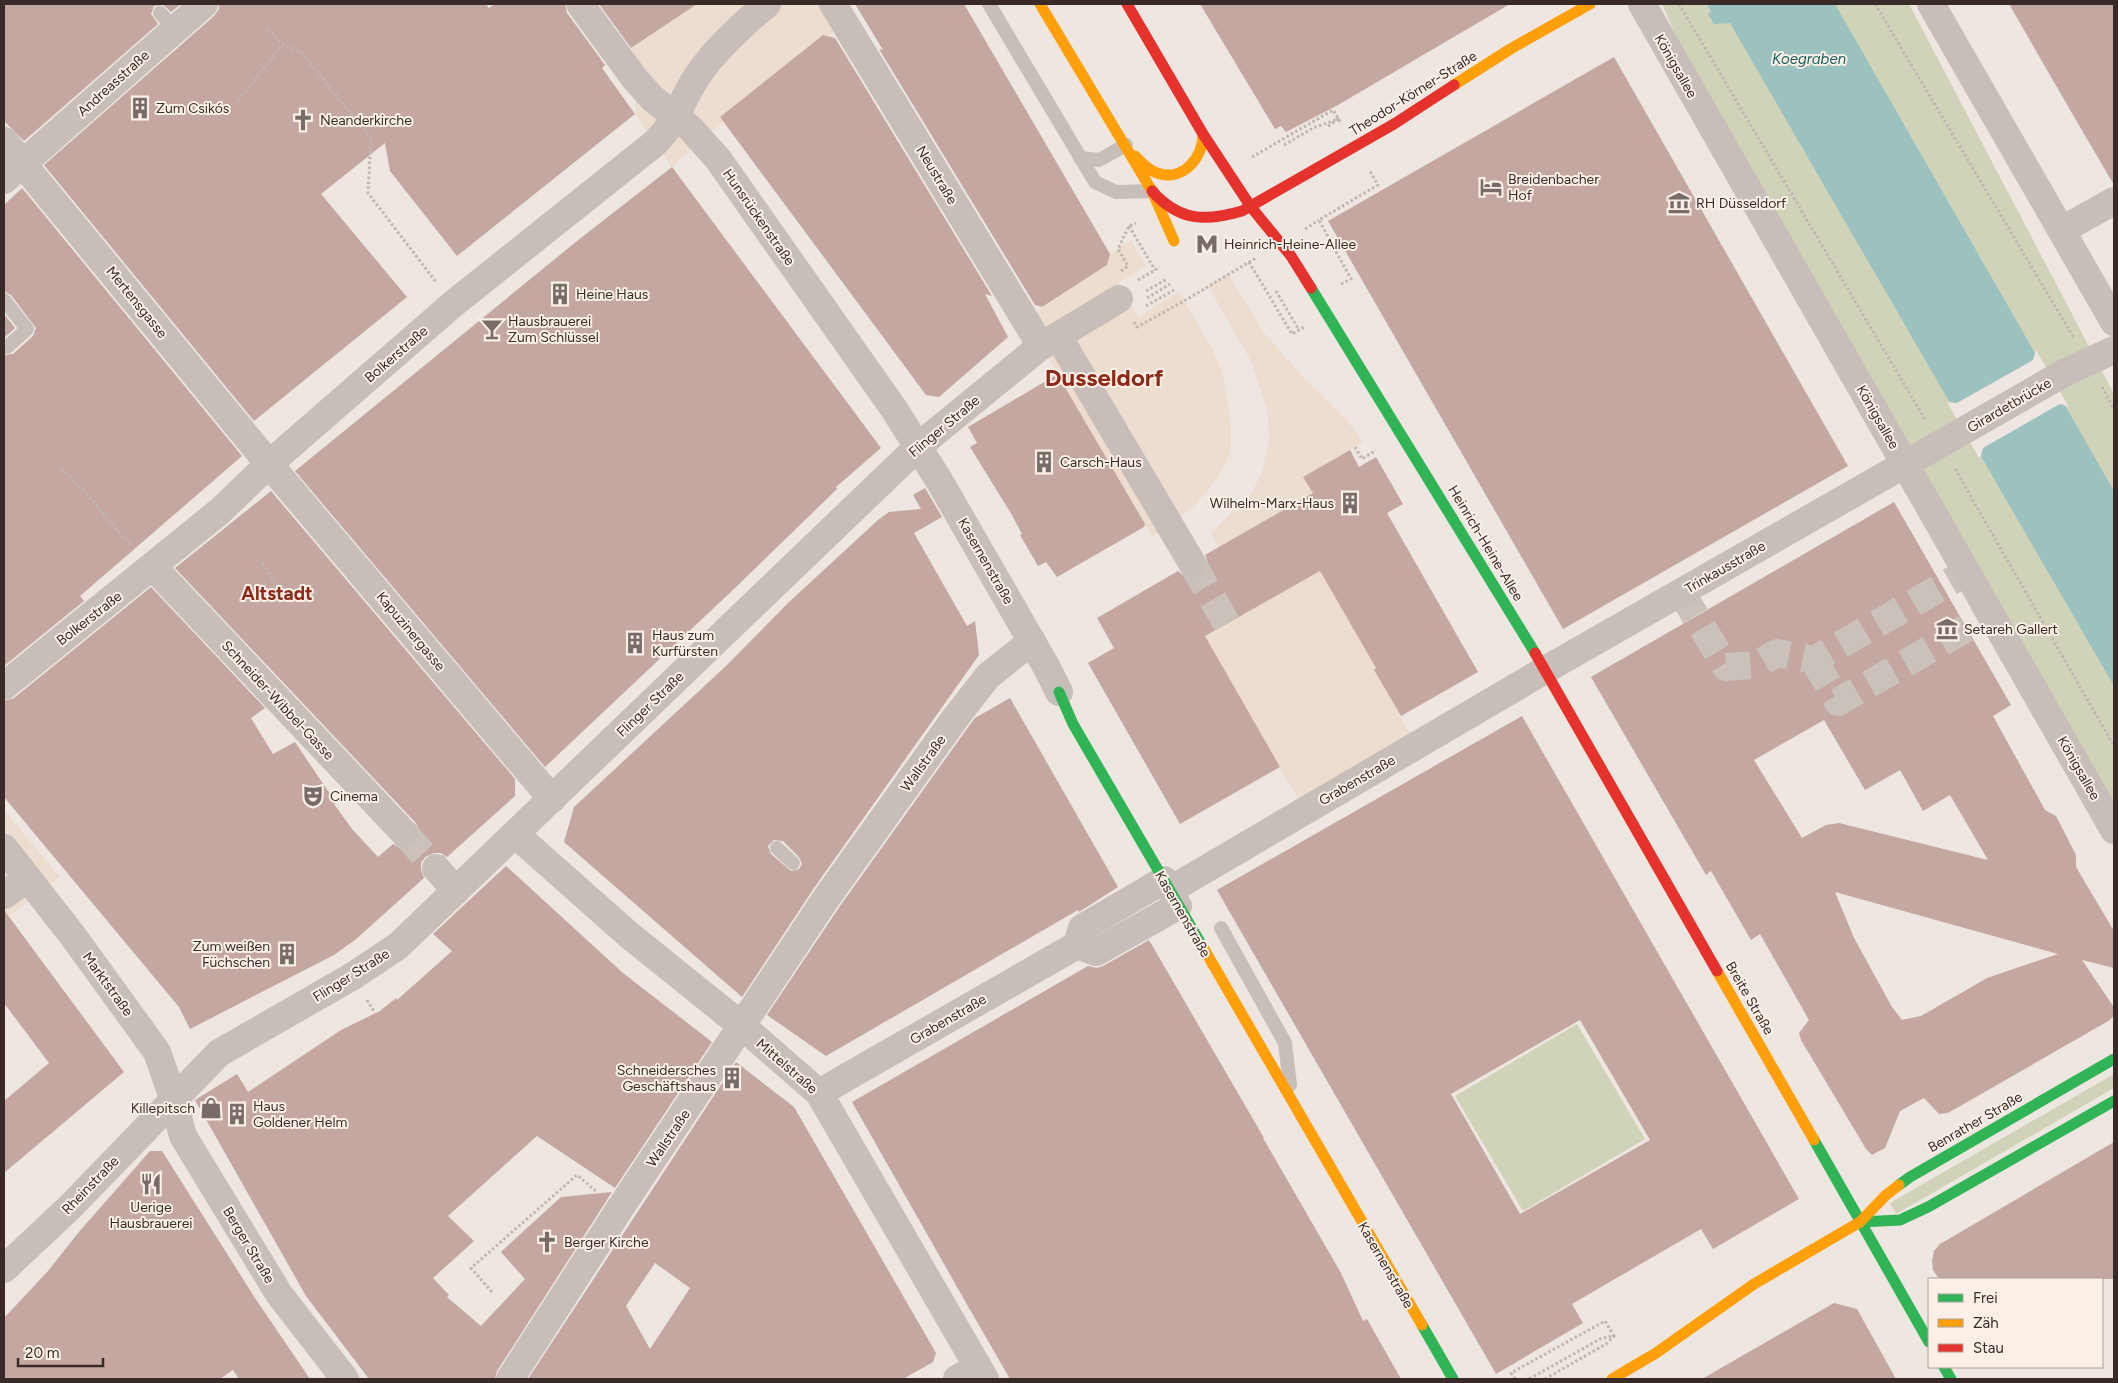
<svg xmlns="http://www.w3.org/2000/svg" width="2118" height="1383" font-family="Figtree,sans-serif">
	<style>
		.green { fill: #d1d3b9 }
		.plaza { fill: #edddce }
		.water { fill: #9bc2be }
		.pier { fill: #eee6e0 }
		.building { fill: #c3a7a0; fill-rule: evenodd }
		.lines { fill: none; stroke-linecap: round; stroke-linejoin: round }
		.street-tunnel { stroke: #cac1bb; stroke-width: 28; stroke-dasharray: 28 14; stroke-linecap: butt }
		.path { stroke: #c0b6b1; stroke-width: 3; stroke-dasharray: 2.5 2.5; stroke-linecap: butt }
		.lane { stroke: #c7beb9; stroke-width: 14 }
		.street { stroke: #c7beb9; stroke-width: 28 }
		.fast { stroke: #30b455; stroke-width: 11 }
		.slow { stroke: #ff9f0a; stroke-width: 11 }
		.jam { stroke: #e5322d; stroke-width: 11 }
		.labels { text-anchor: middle; stroke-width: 4; stroke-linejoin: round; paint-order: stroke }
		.street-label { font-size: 14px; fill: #382b27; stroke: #fbf0e7 }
		.poi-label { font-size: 14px; fill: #382b27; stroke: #fbf0e7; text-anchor: start }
		.water-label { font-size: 15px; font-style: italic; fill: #195d5b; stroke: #fbf0e7 }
		.district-label { font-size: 19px; font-weight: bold; fill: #8e2919; stroke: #fbf0e7 }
		.town-label { font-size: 24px; font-weight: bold; fill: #8e2919; stroke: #fbf0e7 }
	</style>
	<rect width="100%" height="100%" fill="#eee6e0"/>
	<g class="green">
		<polygon points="1662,4 1909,4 2114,394 2114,805 1680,46"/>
		<polygon points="1577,1024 1645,1139 1523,1211 1455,1096"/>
		<polygon points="2114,1074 2114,1088 1896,1214 1890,1203"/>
	</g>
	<g class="plaza">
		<polygon points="697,4 852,4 830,36 823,35 724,113 723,122 672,167 635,114 635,79 632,48"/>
		<polygon points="1131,240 1146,266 1118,283 1138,317 1179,292 1213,351 1219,364 1224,381 1231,427 1231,449 1227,461 1214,483 1191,509 1152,536 1025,319 1107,265 1110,254"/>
		<polygon points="1228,274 1264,333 1302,376 1345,418 1363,442 1303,477 1313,493 1219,547 1211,533 1251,493 1261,475 1266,459 1269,435 1267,409 1251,361 1208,286"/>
		<polygon points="1320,571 1376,668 1374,670 1417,746 1305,811 1205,636"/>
		<polygon points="4,810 60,877 4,920"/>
	</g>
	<polygon class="water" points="1707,4 1835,4 2114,491 2114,686 1730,23 1714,24 1708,14 1711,12"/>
	<polygon class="pier" points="2036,350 2069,407 2060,404 2051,409 1983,448 1981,456 1979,458 1947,402 1957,403 2026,364 2033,360"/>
	<g class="building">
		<polygon points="4,4 181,4 171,12 163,5 154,6 151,14 158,24 24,141 4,121"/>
		<polygon points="219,4 486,4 489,8 495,4 565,4 567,13 605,65 602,68 635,114 457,256 390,171 385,143 321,194 407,297 254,421 44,165 214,16 219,9"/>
		<polygon points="599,4 697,4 631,48"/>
		<polygon points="855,4 964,4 1110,254 1107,265 1042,307 1035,305 879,49 883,50"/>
		<polygon points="1200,4 1510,4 1338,105 1286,132 1281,126 1275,129"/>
		<polygon points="2009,4 2114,4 2114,185 2073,115"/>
		<polygon points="823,35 835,38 992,296 985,294 1008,337 939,397 926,395 720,117"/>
		<polygon points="1614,57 1848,466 1563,629 1328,221"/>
		<polygon points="672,167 881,448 836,487 837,489 735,588 545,767 295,471 577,241"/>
		<polygon points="22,188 242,456 80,596 84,601 4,666 4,355 13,354 33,336 36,328 11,295 4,291 4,205"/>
		<polygon points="4,314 15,328 4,338"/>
		<polygon points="1056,375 1059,377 1145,524 1144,527 1057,577 1046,562 1038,566 1020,535 1022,534 1012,515 970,447 977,443 968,427"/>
		<polygon points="1350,450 1359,467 1376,457 1403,504 1387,513 1478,672 1401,716 1374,670 1376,668 1320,571 1205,636 1280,767 1180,824 1088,663 1114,648 1097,618 1178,571 1184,576 1192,579 1200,576 1205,571 1208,563 1205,555 1313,493 1303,477"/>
		<path d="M925,488L942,517L914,533L967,626L975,621L979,655L814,888L742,997L564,842L574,807L726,666L788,603L878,520L889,512L921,509L913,495ZM774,840L783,841L799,857L802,864L799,869L791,871L771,854L768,846Z"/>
		<polygon points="271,491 515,779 515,796 447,857 441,853 434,853 425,857 421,863 421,870 424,878 355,940 334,955 190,1029 179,1007 4,797 4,701 14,698 151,587 265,708 251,718 273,754 295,742 336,803 334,804 352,829 378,857 393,844 400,848 408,848 414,845 419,837 419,829 415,822 175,568"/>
		<path d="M1894,502L2011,705L1993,716L2045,810L2056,816L2076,855V867L2114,931V968L2082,960L2113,1006L2114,1015L2110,1020L1948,1113L1939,1114L1924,1098L1900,1111L1885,1148L1872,1155L1866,1149L1801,1040L1799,1033L1809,1020L1760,934L1751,940L1711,871L1706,875L1591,677ZM1824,720L1865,790L1900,770L1923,811L1950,795L1988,860L1839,823L1826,825L1802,838L1754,760ZM1835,892L2058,954L1987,978L1921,1016L1902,1020L1892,1007L1854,938Z"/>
		<polygon points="1010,698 1118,887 1079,912 1078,910 826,1056 767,1015 840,906 969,726 975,718"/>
		<path d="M1522,716L1799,1199L1713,1249L1701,1229L1572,1304L1583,1323L1496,1374L1217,890ZM1580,1020L1650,1140L1520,1214L1451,1094Z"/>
		<polygon points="506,866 623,973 712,1042 615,1188 537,1136 448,1216 474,1241 433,1278 449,1295 447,1297 481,1326 525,1279 501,1252 561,1197 612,1192 497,1371 495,1379 369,1379 306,1296 195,1100 237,1074 248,1092 341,1030 380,1011 396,998 397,1000 452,951 433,934"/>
		<polygon points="4,910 124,1072 4,1173 4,1101 49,1063 4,1003"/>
		<polygon points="1149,940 1264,1138 1263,1138 1341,1273 1363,1321 1367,1319 1401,1379 1010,1379 969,1308 852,1102 1088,966 1097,968 1103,966"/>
		<path d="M736,1062L794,1107L936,1353L933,1362L903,1379H528ZM655,1263L690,1288L650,1349L626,1306Z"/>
		<polygon points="2114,1142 2114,1279 1939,1279 1933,1270 1932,1261 1934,1251 1940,1244"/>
		<polygon points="150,1151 162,1151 255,1298 310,1379 239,1379 233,1370 220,1379 4,1379 4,1318 48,1271 78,1233"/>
		<polygon points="1834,1303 1857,1309 1896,1379 1702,1379"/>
	</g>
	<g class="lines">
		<g class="street-tunnel">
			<polyline points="1192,563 1227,624"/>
			<polyline points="1681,592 1726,667 1756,665 1777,653 1814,660 1967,572"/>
			<polyline points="1814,660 1838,702 1991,614"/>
			<polyline points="404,833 436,868"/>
		</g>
		<g class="path">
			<polyline points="1679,4 1926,421"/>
			<polyline points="1875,4 2074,338"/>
			<polyline points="268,29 283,45"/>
			<polyline points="238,100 283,45 300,51 371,138 368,193 436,282"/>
			<polyline points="1284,145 1313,128 1338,119 1327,127"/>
			<polyline points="1252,157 1333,110 1341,123"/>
			<polyline points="1129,226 1155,270"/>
			<polyline points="1305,229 1319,220"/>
			<polyline points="1249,262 1292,334 1304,327"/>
			<polyline points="1121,271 1128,266 1118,249 1129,226 1136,223"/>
			<polyline points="1138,280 1160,267"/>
			<polyline points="1341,284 1351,279 1319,220 1378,185 1370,171"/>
			<polyline points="1146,291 1167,279"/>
			<polyline points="1276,291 1299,330"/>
			<polyline points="1147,298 1170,284"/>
			<polyline points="1146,306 1174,290"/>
			<polyline points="1134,322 1137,327 1184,301 1256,258"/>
			<polyline points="2102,387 2114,409"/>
			<polyline points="1355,447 1362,459 1376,450"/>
			<polyline points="61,469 81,488 131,546"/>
			<polyline points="1955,469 2114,746"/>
			<polyline points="262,564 288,599"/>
			<polyline points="312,597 317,593"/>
			<polyline points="367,1000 375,1013"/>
			<polyline points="492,1292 471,1268 577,1175 597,1192"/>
			<polyline points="1515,1379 1511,1373 1605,1321 1614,1336 1602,1338 1529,1379"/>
			<polyline points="1545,1379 1606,1344 1614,1336"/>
		</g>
		<g class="lane">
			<polyline points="989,4 1095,182 1116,192 1152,191"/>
			<polyline points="160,13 175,29"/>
			<polyline points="1080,158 1099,160 1126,145"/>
			<polyline points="4,300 27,329 7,347"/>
			<polyline points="777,848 793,863"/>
			<polyline points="1221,928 1285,1043 1290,1085"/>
		</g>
		<g class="street">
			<polyline points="580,4 635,79 652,98 691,129 718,159 894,409 940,482 1047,668 1059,692"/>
			<polyline points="833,4 1041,346"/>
			<polyline points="1642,4 2114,830"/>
			<polyline points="1931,4 2114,322"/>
			<polyline points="4,141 269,464 552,799"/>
			<polyline points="4,180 204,4"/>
			<polyline points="2062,230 2114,201"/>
			<polyline points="1058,336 1192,563"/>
			<polyline points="153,567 404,833"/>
			<path d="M4,686L220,511L269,464L453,304L655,143C677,121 680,103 696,78C713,51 742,25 767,4"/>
			<polyline points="515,834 629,935 742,1026 819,1093 985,1379"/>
			<polyline points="4,848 73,936 157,1052 173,1098 183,1136 279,1294 345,1379"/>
			<polyline points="436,868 456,891"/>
			<polyline points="1170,890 1545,670 2066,372 2114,350"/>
			<polyline points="4,895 28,878"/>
			<polyline points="1077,945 1096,952 1178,906"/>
			<polyline points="819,1093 1077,945 1082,928 1164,880"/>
			<polyline points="4,1269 70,1207 219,1053 353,976 398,946 921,444 1041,346 1119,299"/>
			<polyline points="510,1379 619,1210 827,897 956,717 988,676 1032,641"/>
			<polyline points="957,1379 978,1367"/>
		</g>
		<g class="fast">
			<polyline points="1311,288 1535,653"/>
			<polyline points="1059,692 1073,724 1204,949"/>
			<polyline points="1814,1140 1929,1342"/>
			<polyline points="1899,1185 1910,1177 2114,1059"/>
			<polyline points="1860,1222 1900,1220 1928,1207 2114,1101"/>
			<polyline points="1422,1325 1453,1379"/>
			<polyline points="1944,1367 1951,1379"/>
		</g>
		<g class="slow">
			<polyline points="1040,4 1152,191 1174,241"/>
			<polyline points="1454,85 1512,48 1590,4"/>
			<path d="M1135,156C1141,162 1148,170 1157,173C1183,182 1203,158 1203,134"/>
			<polyline points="1204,949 1422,1325"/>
			<polyline points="1717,971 1814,1140"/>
			<polyline points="1612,1379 1656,1353 1754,1284 1860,1222 1886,1195 1899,1185"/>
		</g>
		<g class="jam">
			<polyline points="1127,4 1203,134 1251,207 1291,256 1311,288"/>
			<path d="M1152,191C1179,221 1205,222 1242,211L1394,124L1454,85"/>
			<polyline points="1535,653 1717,971"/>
		</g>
	</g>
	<defs>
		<g id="building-bare" transform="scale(1.725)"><path d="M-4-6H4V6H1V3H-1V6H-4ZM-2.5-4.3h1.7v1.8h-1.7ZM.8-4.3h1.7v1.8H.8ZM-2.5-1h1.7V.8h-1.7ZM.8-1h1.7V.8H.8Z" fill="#786c68" stroke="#fbf0e7" stroke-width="2.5" paint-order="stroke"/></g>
		<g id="church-bare" transform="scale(1.725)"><path d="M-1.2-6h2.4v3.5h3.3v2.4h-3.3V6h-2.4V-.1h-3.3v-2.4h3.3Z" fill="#786c68" stroke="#fbf0e7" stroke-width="2.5" paint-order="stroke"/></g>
		<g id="hotel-bare" transform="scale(1.725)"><path d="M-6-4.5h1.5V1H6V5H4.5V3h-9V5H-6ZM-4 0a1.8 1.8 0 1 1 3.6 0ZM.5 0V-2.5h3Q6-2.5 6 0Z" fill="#786c68" stroke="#fbf0e7" stroke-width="2.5" paint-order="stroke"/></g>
		<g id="museum-bare" transform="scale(1.725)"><path d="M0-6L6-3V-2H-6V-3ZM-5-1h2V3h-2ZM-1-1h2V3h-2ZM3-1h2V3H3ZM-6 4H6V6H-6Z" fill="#786c68" stroke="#fbf0e7" stroke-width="2.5" paint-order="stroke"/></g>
		<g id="metro-bare" transform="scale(1.725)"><path d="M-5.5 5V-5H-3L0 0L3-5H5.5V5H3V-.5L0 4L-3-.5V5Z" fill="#786c68" stroke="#fbf0e7" stroke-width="2.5" paint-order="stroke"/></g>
		<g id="bar-bare" transform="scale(1.725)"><path d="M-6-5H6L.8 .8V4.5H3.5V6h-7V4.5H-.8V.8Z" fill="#786c68" stroke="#fbf0e7" stroke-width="2.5" paint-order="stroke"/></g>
		<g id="theatre-bare" transform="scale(1.725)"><path d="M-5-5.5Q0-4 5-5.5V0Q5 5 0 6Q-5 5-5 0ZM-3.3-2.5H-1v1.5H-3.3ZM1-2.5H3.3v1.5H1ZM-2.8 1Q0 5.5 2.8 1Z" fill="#786c68" stroke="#fbf0e7" stroke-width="2.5" paint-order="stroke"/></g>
		<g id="shop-bare" transform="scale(1.725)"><path d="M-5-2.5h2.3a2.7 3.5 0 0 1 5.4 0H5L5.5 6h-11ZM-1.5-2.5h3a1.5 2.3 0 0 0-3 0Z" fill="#786c68" stroke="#fbf0e7" stroke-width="2.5" paint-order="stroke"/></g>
		<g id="restaurant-bare" transform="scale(1.725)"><path d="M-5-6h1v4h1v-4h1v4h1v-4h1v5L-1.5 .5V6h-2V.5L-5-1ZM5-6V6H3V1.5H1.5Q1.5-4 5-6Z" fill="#786c68" stroke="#fbf0e7" stroke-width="2.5" paint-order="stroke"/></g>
	</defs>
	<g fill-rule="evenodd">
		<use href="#building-bare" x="140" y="108"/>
		<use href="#church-bare" x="303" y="120"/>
		<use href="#hotel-bare" x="1491" y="187"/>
		<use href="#museum-bare" x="1679" y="203"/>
		<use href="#metro-bare" x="1207" y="244"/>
		<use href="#building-bare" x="560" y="294"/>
		<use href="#bar-bare" x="492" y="329"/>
		<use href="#building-bare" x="1044" y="462"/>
		<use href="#building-bare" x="1350" y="503"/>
		<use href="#museum-bare" x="1947" y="629"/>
		<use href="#building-bare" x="635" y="643"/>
		<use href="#theatre-bare" x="313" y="796"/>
		<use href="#building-bare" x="287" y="954"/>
		<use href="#building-bare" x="732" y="1078"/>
		<use href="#shop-bare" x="211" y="1108"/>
		<use href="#building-bare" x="237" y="1114"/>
		<use href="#restaurant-bare" x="151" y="1184"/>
		<use href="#church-bare" x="547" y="1242"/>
	</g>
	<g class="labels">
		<g class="street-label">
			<text transform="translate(1676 66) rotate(60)" y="5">Königsallee</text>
			<text transform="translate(113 83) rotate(-42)" y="5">Andreasstraße</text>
			<text transform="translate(1413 93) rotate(-32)" y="5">Theodor-Körner-Straße</text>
			<text transform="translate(937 175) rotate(59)" y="5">Neustraße</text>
			<text transform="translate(759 217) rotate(55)" y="5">Hunsrückenstraße</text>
			<text transform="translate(137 302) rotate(51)" y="5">Mertensgasse</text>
			<text transform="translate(396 354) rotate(-41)" y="5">Bolkerstraße</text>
			<text transform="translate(2009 405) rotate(-30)" y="5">Girardetbrücke</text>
			<text transform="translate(1878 417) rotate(60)" y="5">Königsallee</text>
			<text transform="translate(944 426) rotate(-40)" y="5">Flinger Straße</text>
			<text transform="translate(1486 543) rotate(59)" y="5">Heinrich-Heine-Allee</text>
			<text transform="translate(986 561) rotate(60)" y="5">Kasernenstraße</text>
			<text transform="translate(1725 567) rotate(-30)" y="5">Trinkausstraße</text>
			<text transform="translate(89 618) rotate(-38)" y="5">Bolkerstraße</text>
			<text transform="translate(411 631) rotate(50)" y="5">Kapuzinergasse</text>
			<text transform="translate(278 700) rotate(47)" y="5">Schneider-Wibbel-Gasse</text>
			<text transform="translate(650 704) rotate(-44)" y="5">Flinger Straße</text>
			<text transform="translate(923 763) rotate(-54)" y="5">Wallstraße</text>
			<text transform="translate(2079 768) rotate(60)" y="5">Königsallee</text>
			<text transform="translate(1357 780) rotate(-30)" y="5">Grabenstraße</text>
			<text transform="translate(1183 914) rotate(60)" y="5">Kasernenstraße</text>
			<text transform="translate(351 975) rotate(-32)" y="5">Flinger Straße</text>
			<text transform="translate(108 984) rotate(54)" y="5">Marktstraße</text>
			<text transform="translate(1750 998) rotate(60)" y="5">Breite Straße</text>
			<text transform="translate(948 1019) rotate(-30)" y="5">Grabenstraße</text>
			<text transform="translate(787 1066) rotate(41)" y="5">Mittelstraße</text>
			<text transform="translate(1975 1122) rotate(-30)" y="5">Benrather Straße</text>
			<text transform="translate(668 1138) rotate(-56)" y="5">Wallstraße</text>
			<text transform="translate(90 1185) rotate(-46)" y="5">Rheinstraße</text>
			<text transform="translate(249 1245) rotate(59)" y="5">Berger Straße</text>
			<text transform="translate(1386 1265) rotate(60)" y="5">Kasernenstraße</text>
		</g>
		<g class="poi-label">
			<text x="156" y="113">Zum Csikós</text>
			<text x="320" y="125">Neanderkirche</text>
			<text x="1508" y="184">Breidenbacher<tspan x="1508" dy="16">Hof</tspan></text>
			<text x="1696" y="208">RH Düsseldorf</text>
			<text x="1224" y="249">Heinrich-Heine-Allee</text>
			<text x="576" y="299">Heine Haus</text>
			<text x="508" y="326">Hausbrauerei<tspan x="508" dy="16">Zum Schlüssel</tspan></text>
			<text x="1060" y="467">Carsch-Haus</text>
			<text x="1334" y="508" text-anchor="end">Wilhelm-Marx-Haus</text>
			<text x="1964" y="634">Setareh Gallert</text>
			<text x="652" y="640">Haus zum<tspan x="652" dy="16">Kurfürsten</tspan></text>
			<text x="330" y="801">Cinema</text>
			<text x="270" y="951" text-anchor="end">Zum weißen<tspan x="270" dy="16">Füchschen</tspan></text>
			<text x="716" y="1075" text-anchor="end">Schneidersches<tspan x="716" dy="16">Geschäftshaus</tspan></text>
			<text x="253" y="1111">Haus<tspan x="253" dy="16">Goldener Helm</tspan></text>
			<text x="195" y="1113" text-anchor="end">Killepitsch</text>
			<text x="151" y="1212" text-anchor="middle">Uerige<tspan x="151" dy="16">Hausbrauerei</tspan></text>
			<text x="564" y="1247">Berger Kirche</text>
		</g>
		<g class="water-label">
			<text x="1809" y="64">Koegraben</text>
		</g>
		<g class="district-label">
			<text x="277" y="600">Altstadt</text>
		</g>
		<g class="town-label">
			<text x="1104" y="386">Dusseldorf</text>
		</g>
	</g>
	<rect width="2118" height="1383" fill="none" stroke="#382b27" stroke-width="10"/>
	<rect x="1928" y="1278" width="175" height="90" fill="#fbf0e7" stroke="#ada19a"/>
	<rect x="1938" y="1294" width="25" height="8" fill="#30b455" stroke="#ada19a"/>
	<text x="1973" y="1303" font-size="15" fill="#382b27">Frei</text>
	<rect x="1938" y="1319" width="25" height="8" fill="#ff9f0a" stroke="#ada19a"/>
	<text x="1973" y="1328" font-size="15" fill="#382b27">Zäh</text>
	<rect x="1938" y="1344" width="25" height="8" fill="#e5322d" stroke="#ada19a"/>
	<text x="1973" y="1353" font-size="15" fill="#382b27">Stau</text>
	<path d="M18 1358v8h85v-8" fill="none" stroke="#382b27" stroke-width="2.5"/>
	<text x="25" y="1358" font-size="15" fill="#382b27" stroke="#fbf0e7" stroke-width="4" paint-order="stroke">20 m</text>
</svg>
